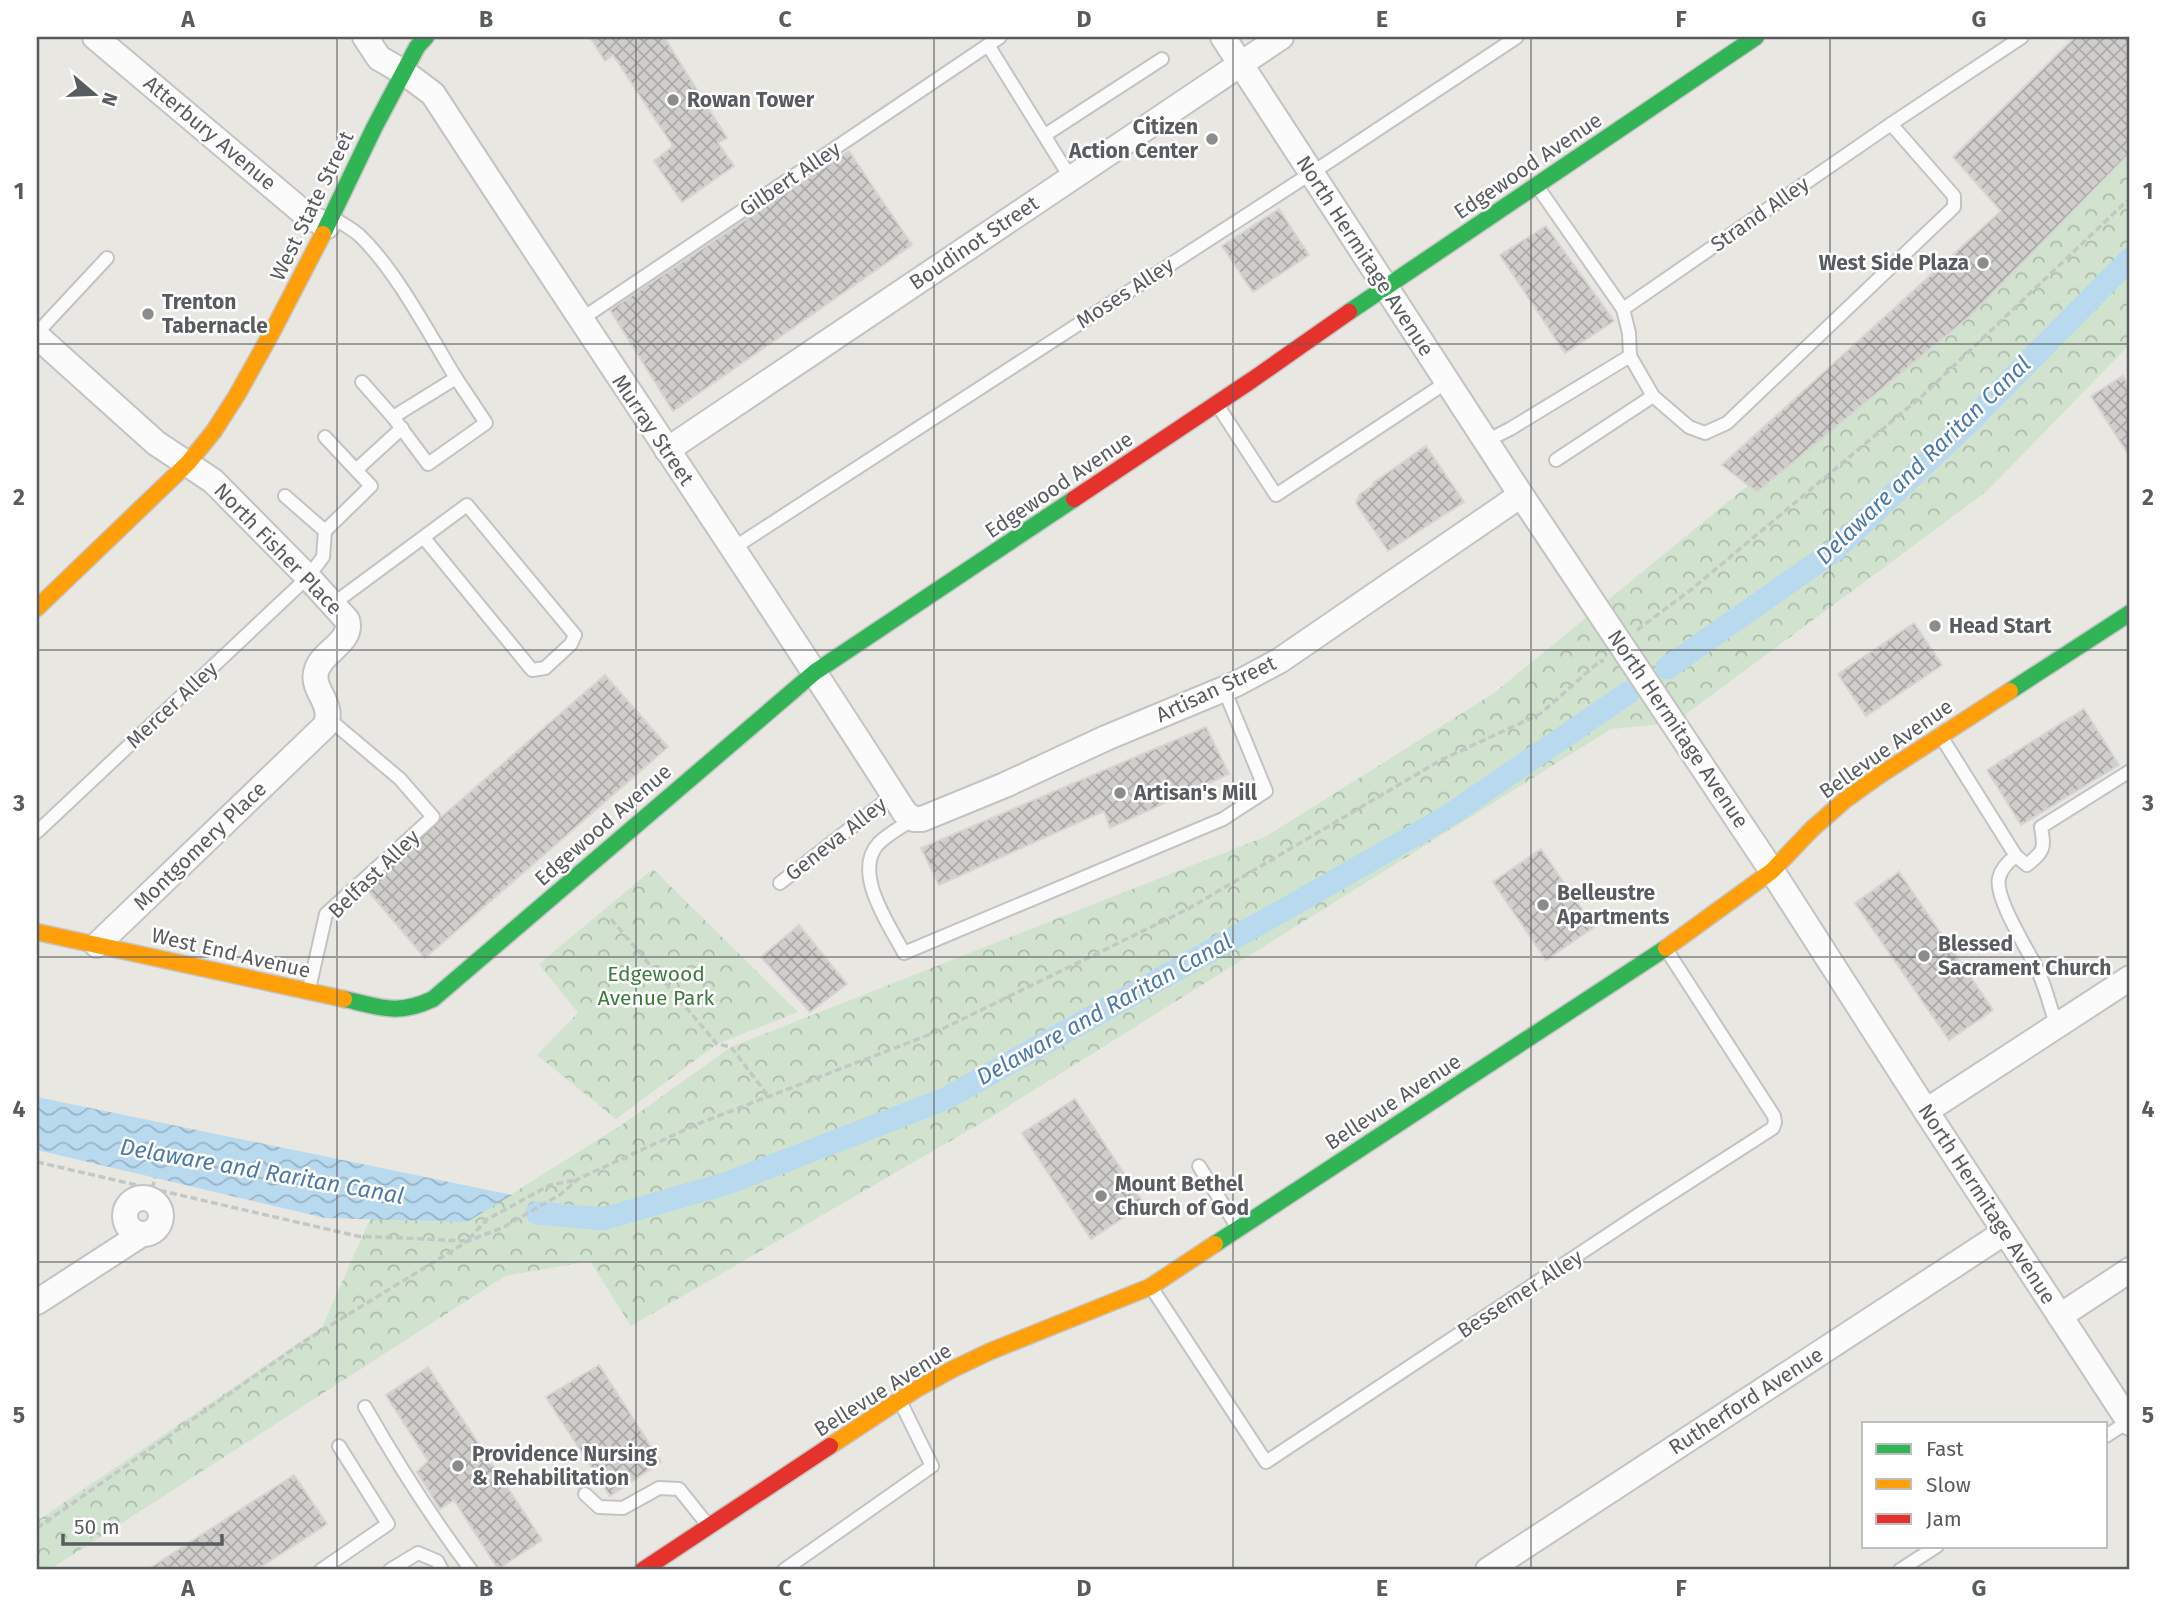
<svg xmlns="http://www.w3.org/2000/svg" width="2167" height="1607" font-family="'Fira Sans',sans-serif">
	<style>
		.forest { fill: url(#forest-crowns) }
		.water { fill: url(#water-waves) }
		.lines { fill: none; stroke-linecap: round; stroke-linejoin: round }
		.canal { stroke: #b9d9ef; stroke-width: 23 }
		.building { fill: url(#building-cross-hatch); stroke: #d7d5d2; stroke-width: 2 }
		.lane-casing { stroke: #c4c3c3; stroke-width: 16 }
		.street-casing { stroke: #c4c3c3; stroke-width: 28 }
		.fast-casing { stroke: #c4c5c4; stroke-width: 19 }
		.slow-casing { stroke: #c4c5c4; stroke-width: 19 }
		.jam-casing { stroke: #c4c5c4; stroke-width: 19 }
		.path { stroke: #c4c8c5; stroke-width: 3.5; stroke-dasharray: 7 3.5; stroke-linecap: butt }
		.lane { stroke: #fcfbfb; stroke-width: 12 }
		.street { stroke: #fcfbfb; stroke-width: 24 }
		.fast { stroke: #30b455; stroke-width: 16 }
		.slow { stroke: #ff9f0a; stroke-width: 16 }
		.jam { stroke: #e5322d; stroke-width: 16 }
		.grid { fill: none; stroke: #595c5f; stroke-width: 2; stroke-opacity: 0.55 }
		.poi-dot { fill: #8b8d8d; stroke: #fff; stroke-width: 2.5 }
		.labels { text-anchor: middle; stroke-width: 5; stroke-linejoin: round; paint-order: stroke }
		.poi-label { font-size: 21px; font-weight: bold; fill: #595c5f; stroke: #fff; text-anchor: start }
		.street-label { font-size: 21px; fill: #595c5f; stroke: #fff }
		.park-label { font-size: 21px; fill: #3c7b3e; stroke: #fff }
		.water-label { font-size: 23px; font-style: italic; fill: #497aab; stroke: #fff }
		.neatline { fill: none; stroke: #595c5f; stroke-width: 2.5 }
		.grid-label { font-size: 23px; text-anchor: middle; font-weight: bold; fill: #595c5f }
	</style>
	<defs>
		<pattern id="forest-crowns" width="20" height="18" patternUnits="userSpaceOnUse" patternTransform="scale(1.75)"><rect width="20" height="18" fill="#d1e3cf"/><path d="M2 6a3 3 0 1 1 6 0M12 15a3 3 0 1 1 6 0" fill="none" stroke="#adbbab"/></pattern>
		<pattern id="water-waves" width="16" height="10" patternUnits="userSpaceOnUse" patternTransform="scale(1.75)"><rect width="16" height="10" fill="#b9d9ef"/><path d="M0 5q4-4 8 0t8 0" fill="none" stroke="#99b3c5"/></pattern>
		<pattern id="building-cross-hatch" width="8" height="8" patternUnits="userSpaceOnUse" patternTransform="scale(1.75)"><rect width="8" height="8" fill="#cfcecb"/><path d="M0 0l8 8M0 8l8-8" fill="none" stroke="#abaaa8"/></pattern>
	</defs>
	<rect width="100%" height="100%" fill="#e8e7e2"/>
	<g class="forest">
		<polygon points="2130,143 2130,344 1987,491 1674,723 1611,729 983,1122 631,1326 590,1261 505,1276 49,1570 37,1570 37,1521 322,1327 370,1219 467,1222 623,1124 731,1047 1267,836 1494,693 1941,328"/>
		<polygon points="653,869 798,1012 717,1044 616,1119 537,1055 578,1013 539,964"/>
	</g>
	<polygon class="water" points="37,1097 512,1195 467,1222 325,1218 37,1150"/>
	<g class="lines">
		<g class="canal">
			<polyline points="1667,668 1835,550 1971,420 2130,259"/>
			<polyline points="537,1213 603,1219 728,1183 945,1099 1298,902 1448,816 1628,693"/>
		</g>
	</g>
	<g class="building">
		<polygon points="590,37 664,37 727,138 718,143 734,166 682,202 654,161 673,146 613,55 605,61"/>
		<polygon points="2075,37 2130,37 2130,153 1970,316 1757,492 1722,465 2001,211 1953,157"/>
		<polygon points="849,151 912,245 673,411 610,310"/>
		<polygon points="1279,209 1309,255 1253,292 1222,246"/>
		<polygon points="1546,226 1614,321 1565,353 1500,255"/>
		<polygon points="2123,376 2130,388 2130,457 2091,396"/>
		<polygon points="1426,446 1464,502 1388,551 1356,503 1360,494 1374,485 1373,483"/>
		<polygon points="1914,623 1942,665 1866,716 1838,674"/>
		<polygon points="605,675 668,747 425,958 363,885"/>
		<polygon points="2084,709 2119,765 2021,825 1987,770"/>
		<polygon points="1206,727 1229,774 1110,828 1104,811 939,885 921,848"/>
		<polygon points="1541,849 1594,927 1546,960 1493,882"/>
		<polygon points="1899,872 1993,1010 1949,1040 1855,903"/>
		<polygon points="799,925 847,984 810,1012 761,957"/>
		<polygon points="1075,1099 1144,1204 1091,1239 1022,1133"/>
		<polygon points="599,1365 661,1462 610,1496 546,1397"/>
		<polygon points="428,1367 542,1540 498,1569 454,1500 440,1509 417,1472 428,1461 386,1395"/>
		<polygon points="294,1475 327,1524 256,1570 147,1570"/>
	</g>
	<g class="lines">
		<g class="lane-casing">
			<g id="lane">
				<polyline points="988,45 1070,177"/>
				<polyline points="1045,135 1162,59"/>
				<polyline points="1537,186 1623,309 1891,124 2022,37"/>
				<path d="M332,217C341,223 351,228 359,235C396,270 429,334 456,378L393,417L362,382"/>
				<polyline points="1623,309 1629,333 1630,356 1653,396"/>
				<polyline points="580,320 1000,37"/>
				<polyline points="37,333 107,258"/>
				<polyline points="1218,406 1276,495 1447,382"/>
				<polyline points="393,417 428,464 486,423 456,378"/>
				<polyline points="1486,441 1510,429 1630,356"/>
				<polyline points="1556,460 1653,396 1689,427 1705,433 1727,423 1954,207 1954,196 1891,124"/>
				<polyline points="356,470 402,428"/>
				<polyline points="325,531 371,486 325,437"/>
				<polyline points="732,549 1333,159 1517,37"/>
				<polyline points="333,604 467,505 575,635 571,644 545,668 532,670 424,538"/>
				<polyline points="1942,738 2016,856"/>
				<path d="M914,819C902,826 888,834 878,844C852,873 890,926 904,953L1223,819L1266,791L1224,689"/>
				<polyline points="37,832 308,577 323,557 325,531 285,496"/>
				<polyline points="780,883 893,795"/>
				<polyline points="309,989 326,914 433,817 400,779 329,719"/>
				<path d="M2057,1026C2050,1008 2046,987 2037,969C2028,950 1994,897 1999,878C2001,869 2009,861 2016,856L2027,865C2044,851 2045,849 2041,827L2130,771"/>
				<polyline points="1199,1166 1238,1228"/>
				<polyline points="1151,1287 1266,1462 1644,1211 1773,1128 1775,1122 1774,1116 1666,949"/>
				<path d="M365,1407C397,1463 432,1518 471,1570"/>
				<polyline points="2106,1436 2129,1421"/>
				<polyline points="585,1494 599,1507 623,1508 659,1488 679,1489 707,1524"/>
				<polyline points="321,1570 388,1524 339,1446"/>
				<polyline points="390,1570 418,1553 437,1561 442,1570"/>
				<polyline points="784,1570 932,1466 900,1401"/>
				<polyline points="1900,1570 1937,1546"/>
			</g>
		</g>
		<g class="street-casing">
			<g id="street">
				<polyline points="95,37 305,214 327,226"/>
				<path d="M365,37L379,58L405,73L433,94C589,334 751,571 905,813L914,819H922L1005,785L1106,738L1236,684L1279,661L1521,495"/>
				<polyline points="1223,37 1521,495 1772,871 1926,1111 2130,1423"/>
				<path d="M37,336L156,443L213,481L308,577L347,620C354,641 323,651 317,669C309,690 336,703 325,726L97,945"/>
				<polyline points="667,450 1281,37"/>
				<polyline points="1926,1111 2130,978"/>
				<circle cx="143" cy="1216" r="18"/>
				<polyline points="37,1302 142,1234"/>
				<polyline points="2060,1316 2130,1270"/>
				<polyline points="1488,1570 2005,1232"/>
			</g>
		</g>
		<g class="fast-casing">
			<g id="fast">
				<polyline points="323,234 374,128 417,47 426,37"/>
				<polyline points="1349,312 1756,37"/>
				<polyline points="2010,691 2130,613"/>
				<path d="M344,999C381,1007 397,1016 433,999L815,672L1074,499"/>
				<polyline points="1215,1244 1666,948"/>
			</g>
		</g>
		<g class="slow-casing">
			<g id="slow">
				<polyline points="37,608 188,463 214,431 237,395 271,334 323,234"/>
				<polyline points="37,932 344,999"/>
				<polyline points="1666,948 1772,871 1812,829 1845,800 1880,775 2010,691"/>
				<polyline points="830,1446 915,1390 953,1369 991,1351 1150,1287 1215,1244"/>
			</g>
		</g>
		<g class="jam-casing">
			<g id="jam">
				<polyline points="1074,499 1252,380 1349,312"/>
				<polyline points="643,1570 830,1446"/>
			</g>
		</g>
		<g class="path">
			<polyline points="1637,630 1692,589 1921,397 2130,198"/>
			<polyline points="611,919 717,1044 731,1047 769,1097"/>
			<polyline points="37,1162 357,1236 466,1241"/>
			<polyline points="150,1199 155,1177"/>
			<polyline points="469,1239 486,1220 550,1185 576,1180"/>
			<polyline points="37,1528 305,1341 468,1241 502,1228 561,1194 578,1179 700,1123 936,1032 1188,909 1441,760 1540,714 1600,661 1604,661"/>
		</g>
		<use href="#lane" class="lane"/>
		<use href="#street" class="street"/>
		<use href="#fast" class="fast"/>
		<use href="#slow" class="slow"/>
		<use href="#jam" class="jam"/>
	</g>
	<path class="grid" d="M337,37V1570M636,37V1570M934,37V1570M1233,37V1570M1531,37V1570M1830,37V1570M37,344H2130M37,650H2130M37,957H2130M37,1262H2130"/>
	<g class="poi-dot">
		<circle cx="673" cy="100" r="7"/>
		<circle cx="1212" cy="139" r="7"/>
		<circle cx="1983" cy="263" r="7"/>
		<circle cx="148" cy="314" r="7"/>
		<circle cx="1935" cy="626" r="7"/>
		<circle cx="1120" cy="793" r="7"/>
		<circle cx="1543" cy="905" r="7"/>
		<circle cx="1924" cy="956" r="7"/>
		<circle cx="1101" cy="1196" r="7"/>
		<circle cx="458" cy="1466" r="7"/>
	</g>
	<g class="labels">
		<g class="poi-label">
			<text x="687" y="107">Rowan Tower</text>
			<text x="1198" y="134" text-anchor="end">Citizen<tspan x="1198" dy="24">Action Center</tspan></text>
			<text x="1969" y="270" text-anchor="end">West Side Plaza</text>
			<text x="162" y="309">Trenton<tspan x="162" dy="24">Tabernacle</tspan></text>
			<text x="1949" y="633">Head Start</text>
			<text x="1134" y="800">Artisan's Mill</text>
			<text x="1557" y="900">Belleustre<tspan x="1557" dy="24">Apartments</tspan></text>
			<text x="1938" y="951">Blessed<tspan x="1938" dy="24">Sacrament Church</tspan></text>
			<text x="1115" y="1191">Mount Bethel<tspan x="1115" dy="24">Church of God</tspan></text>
			<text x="472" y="1461">Providence Nursing<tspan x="472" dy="24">&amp; Rehabilitation</tspan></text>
		</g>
		<g class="street-label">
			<text transform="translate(210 133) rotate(40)" y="7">Atterbury Avenue</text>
			<text transform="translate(1528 166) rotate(-34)" y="7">Edgewood Avenue</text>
			<text transform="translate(790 179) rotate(-34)" y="7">Gilbert Alley</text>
			<text transform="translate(312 206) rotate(-64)" y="7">West State Street</text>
			<text transform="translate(1760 214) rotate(-35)" y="7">Strand Alley</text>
			<text transform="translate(974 243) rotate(-34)" y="7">Boudinot Street</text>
			<text transform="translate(1365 256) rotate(57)" y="7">North Hermitage Avenue</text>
			<text transform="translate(1125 293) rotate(-33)" y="7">Moses Alley</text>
			<text transform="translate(653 430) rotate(56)" y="7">Murray Street</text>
			<text transform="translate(1059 485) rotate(-34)" y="7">Edgewood Avenue</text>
			<text transform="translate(278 549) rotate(46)" y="7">North Fisher Place</text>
			<text transform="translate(1216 689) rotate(-25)" y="7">Artisan Street</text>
			<text transform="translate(172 705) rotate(-43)" y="7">Mercer Alley</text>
			<text transform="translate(1678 729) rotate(56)" y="7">North Hermitage Avenue</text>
			<text transform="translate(1886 749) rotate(-35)" y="7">Bellevue Avenue</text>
			<text transform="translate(603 825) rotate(-41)" y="7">Edgewood Avenue</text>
			<text transform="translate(836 839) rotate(-38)" y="7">Geneva Alley</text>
			<text transform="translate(200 846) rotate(-44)" y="7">Montgomery Place</text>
			<text transform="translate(374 874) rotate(-44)" y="7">Belfast Alley</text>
			<text transform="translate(231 953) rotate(13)" y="7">West End Avenue</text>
			<text transform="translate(1393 1102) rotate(-33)" y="7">Bellevue Avenue</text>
			<text transform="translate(1987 1204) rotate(57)" y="7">North Hermitage Avenue</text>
			<text transform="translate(1520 1294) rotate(-33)" y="7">Bessemer Alley</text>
			<text transform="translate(883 1390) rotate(-32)" y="7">Bellevue Avenue</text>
			<text transform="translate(1746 1401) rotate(-33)" y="7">Rutherford Avenue</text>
		</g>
		<g class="park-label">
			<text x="656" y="981">Edgewood<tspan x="656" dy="24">Avenue Park</tspan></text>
		</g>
		<g class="water-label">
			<text transform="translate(1923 460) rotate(-44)" y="8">Delaware and Raritan Canal</text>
			<text transform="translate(1104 1009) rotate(-29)" y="8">Delaware and Raritan Canal</text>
			<text transform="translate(262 1171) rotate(10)" y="8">Delaware and Raritan Canal</text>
		</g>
	</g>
	<rect width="2167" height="1607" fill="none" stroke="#ffffff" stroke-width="77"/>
	<rect x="1862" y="1422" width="245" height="126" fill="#ffffff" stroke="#bdbebf" stroke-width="2"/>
	<rect x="1876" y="1444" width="35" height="10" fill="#30b455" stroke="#bdbebf" stroke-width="2"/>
	<text x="1926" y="1456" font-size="21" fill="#595c5f">Fast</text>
	<rect x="1876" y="1479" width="35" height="10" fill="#ff9f0a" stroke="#bdbebf" stroke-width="2"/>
	<text x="1926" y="1492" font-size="21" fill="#595c5f">Slow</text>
	<rect x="1876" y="1514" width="35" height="10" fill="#e5322d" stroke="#bdbebf" stroke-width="2"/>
	<text x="1926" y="1526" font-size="21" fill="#595c5f">Jam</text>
	<g transform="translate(94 94) rotate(109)" stroke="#ffffff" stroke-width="5" paint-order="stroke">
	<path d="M0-5L12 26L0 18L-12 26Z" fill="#595c5f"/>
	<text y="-10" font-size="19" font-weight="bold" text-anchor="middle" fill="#595c5f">N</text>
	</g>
	<path d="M63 1534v10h159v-10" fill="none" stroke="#595c5f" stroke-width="3.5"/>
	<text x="74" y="1534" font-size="21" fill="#595c5f" stroke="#ffffff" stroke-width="5" paint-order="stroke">50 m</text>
	<rect x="38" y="38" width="2090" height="1530" class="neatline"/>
	<g class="grid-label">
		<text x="188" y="27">A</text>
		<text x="486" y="27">B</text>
		<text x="785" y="27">C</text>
		<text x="1084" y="27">D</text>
		<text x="1382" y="27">E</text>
		<text x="1681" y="27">F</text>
		<text x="1979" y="27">G</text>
		<text x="19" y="199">1</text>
		<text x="2148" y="199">1</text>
		<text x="19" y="505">2</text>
		<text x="2148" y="505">2</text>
		<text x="19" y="811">3</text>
		<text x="2148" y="811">3</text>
		<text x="19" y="1117">4</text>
		<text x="2148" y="1117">4</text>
		<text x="19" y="1423">5</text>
		<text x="2148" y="1423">5</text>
		<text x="188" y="1596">A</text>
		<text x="486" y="1596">B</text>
		<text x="785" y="1596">C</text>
		<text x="1084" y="1596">D</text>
		<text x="1382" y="1596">E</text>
		<text x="1681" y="1596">F</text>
		<text x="1979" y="1596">G</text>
	</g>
</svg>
